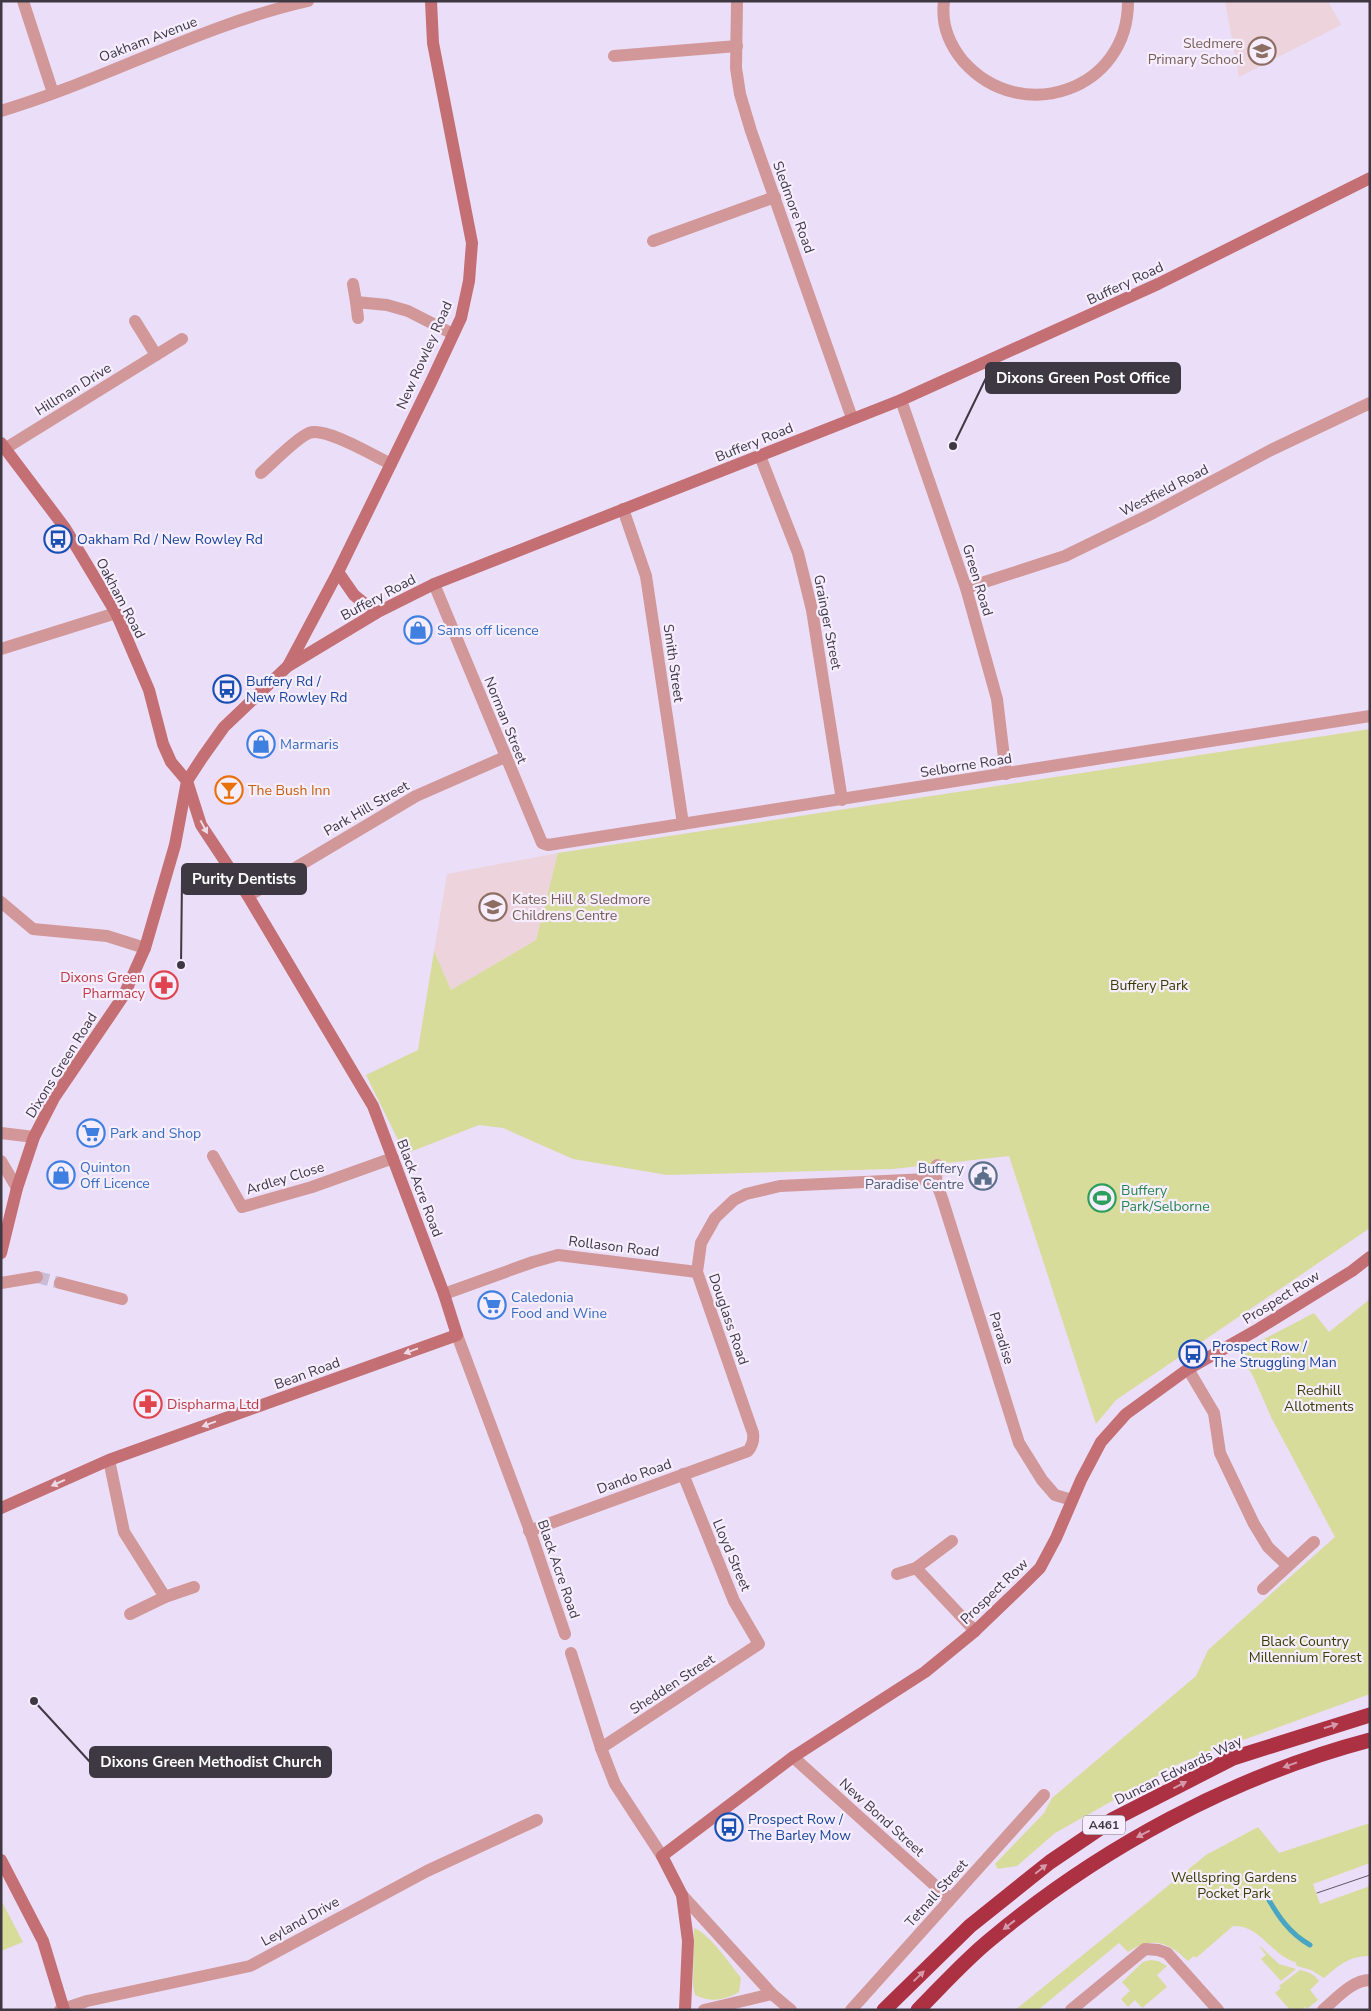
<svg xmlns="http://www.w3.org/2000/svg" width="1371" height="2011" font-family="'Nunito Sans',sans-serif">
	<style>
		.education { fill: #ecd3dc }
		.green { fill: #d7dc9b }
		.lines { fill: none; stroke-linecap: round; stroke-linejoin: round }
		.stream { stroke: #49a6c3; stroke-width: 5 }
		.street-tunnel { stroke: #c8bdd4; stroke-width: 12; stroke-dasharray: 12 6; stroke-linecap: butt }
		.street { stroke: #d19799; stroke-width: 12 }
		.secondary { stroke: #c36f74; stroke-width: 12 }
		.highway { stroke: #ab3143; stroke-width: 15 }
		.tram { stroke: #5e5764; stroke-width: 1 }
		.oneway { fill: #eedbe9 }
		.oneway2 { fill: #d499aa }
		.labels { text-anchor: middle; stroke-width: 4.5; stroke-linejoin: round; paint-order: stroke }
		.shield { fill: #f6eefe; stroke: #756f7b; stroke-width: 1 }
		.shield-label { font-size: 12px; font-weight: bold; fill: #3e3843 }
		.street-label { font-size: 14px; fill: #3e3843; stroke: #f6eefe }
		.education-label { font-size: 14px; fill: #785e54; stroke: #f6eefe; text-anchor: end }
		.transit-label { font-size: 14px; fill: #164399; stroke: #f6eefe; text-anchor: start }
		.shop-label { font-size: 14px; fill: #366cbe; stroke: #f6eefe; text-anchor: start }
		.food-label { font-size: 14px; fill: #c56008; stroke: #f6eefe; text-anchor: start }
		.health-label { font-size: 14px; fill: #be3a42; stroke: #f6eefe; text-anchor: end }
		.park-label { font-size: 14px; fill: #3a3c00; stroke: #f6eefe }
		.service-label { font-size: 14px; fill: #4e5e75; stroke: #f6eefe; text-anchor: end }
		.leisure-label { font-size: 14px; fill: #27864d; stroke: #f6eefe; text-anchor: start }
		.leader { fill: none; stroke: #3e3843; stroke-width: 2 }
		.callout-dot { fill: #3e3843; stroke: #f6eefe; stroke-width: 2 }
		.callout { fill: #3e3843; stroke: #3e3843; stroke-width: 2 }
		.callout-label { font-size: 15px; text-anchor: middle; font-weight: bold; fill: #fff }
	</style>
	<rect width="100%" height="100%" fill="#ebdef8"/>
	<g class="education">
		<polygon points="1225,1 1328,1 1341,25 1239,77"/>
		<polygon points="558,853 536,940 451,990 434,951 447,874"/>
	</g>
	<g class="green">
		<polygon points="1370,729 1370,1228 1116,1400 1096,1424 1009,1156 893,1169 667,1175 573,1159 503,1128 479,1125 405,1154 366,1075 418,1050 434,951 451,990 536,940 558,853"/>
		<polygon points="1370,1299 1370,1694 1182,1762 1055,1833 1017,1866 998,1869 995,1864 1044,1813 1052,1798 1196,1676 1208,1650 1335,1537 1272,1419 1254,1378 1239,1352 1314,1313 1329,1332"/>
		<path d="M1370,1823V1863L1313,1884L1320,1904L1370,1886V1956C1349,1956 1339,1965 1324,1978L1311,1970L1297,1966L1295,1962C1269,1953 1260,1925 1233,1926L1196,1958L1194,1956L1188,1961C1168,1942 1153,1936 1128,1952L1119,1943L1038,2010H1015L1206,1855L1258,1827L1279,1853Z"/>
		<polygon points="1,1900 23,1942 1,1951"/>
		<path d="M694,1928C711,1935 729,1963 741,1978L739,1992C725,2000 710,2003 695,1995L693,1986Z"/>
		<polygon points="1259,1946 1261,1947 1279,1964 1296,1969 1281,1981 1261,1959 1266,1955"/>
		<polygon points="1150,1960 1158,1961 1167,1966 1157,1975 1167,1987 1142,2008 1135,2000 1128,2007 1121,1999 1130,1991 1122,1982 1143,1962"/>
		<path d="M1300,1970C1309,1972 1314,1974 1319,1981L1310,1990L1318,2000L1307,2009L1305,2007L1301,2010H1290L1275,1993L1281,1988L1279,1986Z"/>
	</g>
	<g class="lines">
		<path class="stream" d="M1266,1895C1278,1916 1289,1933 1310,1945"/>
		<polyline class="street-tunnel" points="37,1277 60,1283"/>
		<g class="street">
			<polyline points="23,1 53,93"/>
			<polyline points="737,1 736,68 740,94 751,131 852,418"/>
			<path d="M944,1C941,24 949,44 963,61C1021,127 1129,90 1128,1"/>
			<polyline points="614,56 737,46"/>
			<path d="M1,111C105,80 201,25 308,1"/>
			<polyline points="653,241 775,197"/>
			<polyline points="353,284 356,302"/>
			<polyline points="358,318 356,302 387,305 408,311 453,334"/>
			<polyline points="135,321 156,355"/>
			<polyline points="901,400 966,588 997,699 1006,774"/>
			<polyline points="6,448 182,339"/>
			<polyline points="760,456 798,553 812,610 842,800"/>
			<path d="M261,473C274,462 295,439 309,433C325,426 374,456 391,464"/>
			<polyline points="623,509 646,576 683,824"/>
			<polyline points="434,584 542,843 548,845 1370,716"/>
			<polyline points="966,588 1065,556 1153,513 1271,450 1370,403"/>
			<polyline points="1,649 116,613"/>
			<polyline points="248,896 416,796 505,757"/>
			<polyline points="1,902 33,929 107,936 145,948"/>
			<polyline points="1,1133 34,1137"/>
			<polyline points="213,1156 242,1207 312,1187 393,1158"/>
			<polyline points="1,1161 17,1188"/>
			<polyline points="937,1165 936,1182 942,1198 1019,1443 1042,1480 1055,1495 1072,1500"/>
			<polyline points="1,1283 37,1277"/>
			<polyline points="60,1283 122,1299"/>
			<polyline points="444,1294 533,1262 558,1255 697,1272"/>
			<polyline points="457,1335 529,1528 565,1634"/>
			<polyline points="1188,1369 1214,1413 1220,1453 1254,1524 1268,1547 1287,1565"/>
			<polyline points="109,1460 124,1532 165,1597"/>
			<path d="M529,1531L748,1451C753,1445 754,1440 753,1433L697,1272L701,1243L715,1218L734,1200L746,1194L780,1186L927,1179L936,1182"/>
			<polyline points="916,1568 975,1631"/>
			<polyline points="897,1574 916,1568 952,1541"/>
			<polyline points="1263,1589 1314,1542"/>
			<polyline points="130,1614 165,1597 194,1587"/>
			<polyline points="571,1653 601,1748 615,1784 662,1856"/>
			<polyline points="601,1748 759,1644 734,1601 683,1474"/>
			<polyline points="793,1757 950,1899"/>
			<polyline points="682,1895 772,1994 791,2010"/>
			<polyline points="60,2010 87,2001 250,1966 427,1871 537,1820"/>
			<polyline points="704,2010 772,1994"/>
			<polyline points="851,2010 1044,1795"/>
			<polyline points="1071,2010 1145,1949 1158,1950 1167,1953 1218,2010"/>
			<path d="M1323,2010C1336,1999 1352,1980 1370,1980"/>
		</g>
		<g class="secondary">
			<polyline points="1,443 65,528 116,613 149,690 163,744 171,762 187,781 201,825 248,896 373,1106 444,1294 457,1335 109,1460 1,1508"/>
			<polyline points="338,572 354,595 376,613"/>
			<polyline points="288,666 338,572 431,382 461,318 469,281 472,243 433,43 431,1"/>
			<polyline points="1,1253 17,1188 34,1137 54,1098 124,995 145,948 175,845 187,781 202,758 224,727 288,666 376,613 434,584 901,400 1158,284 1370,178"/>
			<polyline points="1,1860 43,1941 64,2010"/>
			<polyline points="685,2010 688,1941 682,1895 662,1856 793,1757 925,1672 975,1631 1025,1583 1040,1568 1056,1538 1081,1480 1101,1442 1126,1414 1188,1369 1255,1331 1352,1271 1370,1257"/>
		</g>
		<g class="highway">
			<polyline points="884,2010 970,1926 1050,1862 1112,1820 1233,1758 1370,1715"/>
			<path d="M918,2010C942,1986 965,1960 991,1939C1100,1848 1233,1776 1370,1740"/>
		</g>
		<polyline class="tram" points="1317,1893 1370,1875"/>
	</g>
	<defs><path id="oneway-solid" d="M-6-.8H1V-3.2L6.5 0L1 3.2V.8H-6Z" transform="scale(1.25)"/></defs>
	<g class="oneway">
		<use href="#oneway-solid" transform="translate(204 827) rotate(62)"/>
		<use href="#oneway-solid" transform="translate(411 1351) rotate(160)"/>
		<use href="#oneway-solid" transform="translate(209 1424) rotate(160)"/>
		<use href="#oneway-solid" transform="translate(58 1483) rotate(156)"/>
	</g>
	<g class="oneway2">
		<use href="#oneway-solid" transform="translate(1331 1726) rotate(-17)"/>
		<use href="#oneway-solid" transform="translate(1290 1765) rotate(160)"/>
		<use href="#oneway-solid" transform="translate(1180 1785) rotate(-27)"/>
		<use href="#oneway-solid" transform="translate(1143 1834) rotate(153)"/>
		<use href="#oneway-solid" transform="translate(1041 1869) rotate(-39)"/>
		<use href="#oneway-solid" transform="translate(1009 1925) rotate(142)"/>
		<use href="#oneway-solid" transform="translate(919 1976) rotate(-44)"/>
	</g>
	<defs>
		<g id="school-ring" transform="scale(1.4375)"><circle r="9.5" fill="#f6eefe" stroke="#8d6e63" stroke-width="1.5"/><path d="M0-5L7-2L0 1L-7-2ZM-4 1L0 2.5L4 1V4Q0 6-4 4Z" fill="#8d6e63"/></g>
		<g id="bus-ring" transform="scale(1.4375)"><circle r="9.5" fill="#f6eefe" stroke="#1a4fb4" stroke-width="1.5"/><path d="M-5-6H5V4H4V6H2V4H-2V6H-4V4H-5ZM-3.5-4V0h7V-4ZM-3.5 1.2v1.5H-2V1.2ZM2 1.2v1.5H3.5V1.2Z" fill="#1a4fb4"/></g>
		<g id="shop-ring" transform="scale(1.4375)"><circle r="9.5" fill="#f6eefe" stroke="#3f7fe0" stroke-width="1.5"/><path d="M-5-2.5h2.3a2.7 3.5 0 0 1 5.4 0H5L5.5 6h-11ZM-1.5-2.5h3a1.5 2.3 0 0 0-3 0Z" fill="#3f7fe0"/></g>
		<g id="bar-ring" transform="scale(1.4375)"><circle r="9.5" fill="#f6eefe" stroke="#e8710a" stroke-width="1.5"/><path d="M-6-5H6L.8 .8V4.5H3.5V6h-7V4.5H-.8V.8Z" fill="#e8710a"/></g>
		<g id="pharmacy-ring" transform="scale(1.4375)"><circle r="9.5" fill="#f6eefe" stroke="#e0444e" stroke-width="1.5"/><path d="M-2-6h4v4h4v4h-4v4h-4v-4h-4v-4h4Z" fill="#e0444e"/></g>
		<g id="supermarket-ring" transform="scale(1.4375)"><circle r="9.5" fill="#f6eefe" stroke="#3f7fe0" stroke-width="1.5"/><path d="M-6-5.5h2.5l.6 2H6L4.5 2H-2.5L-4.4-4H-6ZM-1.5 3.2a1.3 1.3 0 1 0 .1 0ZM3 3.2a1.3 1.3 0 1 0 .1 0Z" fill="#3f7fe0"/></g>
		<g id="civic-ring" transform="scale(1.4375)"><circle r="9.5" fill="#f6eefe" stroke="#5c6f8a" stroke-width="1.5"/><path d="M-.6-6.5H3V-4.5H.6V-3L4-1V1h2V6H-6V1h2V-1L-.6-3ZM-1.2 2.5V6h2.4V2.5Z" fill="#5c6f8a"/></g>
		<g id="stadium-ring" transform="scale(1.4375)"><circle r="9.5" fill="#f6eefe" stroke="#2e9e5b" stroke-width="1.5"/><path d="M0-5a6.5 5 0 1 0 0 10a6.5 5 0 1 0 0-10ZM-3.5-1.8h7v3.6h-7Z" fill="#2e9e5b"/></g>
	</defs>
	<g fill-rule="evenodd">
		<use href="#school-ring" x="1262" y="51"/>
		<use href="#bus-ring" x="58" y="539"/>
		<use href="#shop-ring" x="418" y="630"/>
		<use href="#bus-ring" x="227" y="689"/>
		<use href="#shop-ring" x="261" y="744"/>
		<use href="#bar-ring" x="229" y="790"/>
		<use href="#school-ring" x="493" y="907"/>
		<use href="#pharmacy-ring" x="164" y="985"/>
		<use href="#supermarket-ring" x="91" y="1133"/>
		<use href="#shop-ring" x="61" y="1175"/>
		<use href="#civic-ring" x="983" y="1176"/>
		<use href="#stadium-ring" x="1102" y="1198"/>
		<use href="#supermarket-ring" x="492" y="1305"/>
		<use href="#bus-ring" x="1193" y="1354"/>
		<use href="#pharmacy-ring" x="148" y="1404"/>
		<use href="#bus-ring" x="729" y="1827"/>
	</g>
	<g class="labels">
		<rect class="shield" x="1083" y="1815.5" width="42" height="19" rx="4"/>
		<g class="shield-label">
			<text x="1104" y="1829">A461</text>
		</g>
		<g class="street-label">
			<text transform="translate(148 39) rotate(-21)" y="5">Oakham Avenue</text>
			<text transform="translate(794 207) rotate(70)" y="5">Sledmore Road</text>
			<text transform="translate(1125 283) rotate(-25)" y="5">Buffery Road</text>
			<text transform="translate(424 355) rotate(-66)" y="5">New Rowley Road</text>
			<text transform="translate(73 389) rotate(-32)" y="5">Hillman Drive</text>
			<text transform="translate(754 442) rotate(-22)" y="5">Buffery Road</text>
			<text transform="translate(1164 490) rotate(-27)" y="5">Westfield Road</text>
			<text transform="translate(978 580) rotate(73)" y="5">Green Road</text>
			<text transform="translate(378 597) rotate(-28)" y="5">Buffery Road</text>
			<text transform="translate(121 598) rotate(62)" y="5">Oakham Road</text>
			<text transform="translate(828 622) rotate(79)" y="5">Grainger Street</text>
			<text transform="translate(674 663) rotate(82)" y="5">Smith Street</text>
			<text transform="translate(506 720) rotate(68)" y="5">Norman Street</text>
			<text transform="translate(966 765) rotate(-9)" y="5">Selborne Road</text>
			<text transform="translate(366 808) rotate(-30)" y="5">Park Hill Street</text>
			<text transform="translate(61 1065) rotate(-58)" y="5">Dixons Green Road</text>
			<text transform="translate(285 1178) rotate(-17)" y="5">Ardley Close</text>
			<text transform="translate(420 1188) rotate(69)" y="5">Black Acre Road</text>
			<text transform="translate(614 1246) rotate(7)" y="5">Rollason Road</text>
			<text transform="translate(1281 1297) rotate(-32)" y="5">Prospect Row</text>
			<text transform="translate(729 1319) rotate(71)" y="5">Douglass Road</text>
			<text transform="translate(1002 1338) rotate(73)" y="5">Paradise</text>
			<text transform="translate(307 1373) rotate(-20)" y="5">Bean Road</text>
			<text transform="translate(634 1476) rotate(-20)" y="5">Dando Road</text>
			<text transform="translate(732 1555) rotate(67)" y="5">Lloyd Street</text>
			<text transform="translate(559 1569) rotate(71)" y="5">Black Acre Road</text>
			<text transform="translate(994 1591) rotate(-44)" y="5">Prospect Row</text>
			<text transform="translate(672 1684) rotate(-33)" y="5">Shedden Street</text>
			<text transform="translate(1178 1770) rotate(-26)" y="5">Duncan Edwards Way</text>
			<text transform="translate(882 1817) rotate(42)" y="5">New Bond Street</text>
			<text transform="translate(936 1893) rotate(-48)" y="5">Tetnall Street</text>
			<text transform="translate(300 1921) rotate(-29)" y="5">Leyland Drive</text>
		</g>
		<g class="education-label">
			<text x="1243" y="48">Sledmere<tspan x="1243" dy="16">Primary School</tspan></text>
			<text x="512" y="904" text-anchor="start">Kates Hill &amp; Sledmore<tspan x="512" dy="16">Childrens Centre</tspan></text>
		</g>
		<g class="transit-label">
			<text x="77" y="544">Oakham Rd / New Rowley Rd</text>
			<text x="246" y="686">Buffery Rd /<tspan x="246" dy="16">New Rowley Rd</tspan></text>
			<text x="1212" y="1351">Prospect Row /<tspan x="1212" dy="16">The Struggling Man</tspan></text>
			<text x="748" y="1824">Prospect Row /<tspan x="748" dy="16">The Barley Mow</tspan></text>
		</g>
		<g class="shop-label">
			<text x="437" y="635">Sams off licence</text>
			<text x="280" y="749">Marmaris</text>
			<text x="110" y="1138">Park and Shop</text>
			<text x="80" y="1172">Quinton<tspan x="80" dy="16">Off Licence</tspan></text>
			<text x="511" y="1302">Caledonia<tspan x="511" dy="16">Food and Wine</tspan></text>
		</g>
		<g class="food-label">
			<text x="248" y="795">The Bush Inn</text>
		</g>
		<g class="health-label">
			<text x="145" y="982">Dixons Green<tspan x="145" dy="16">Pharmacy</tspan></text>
			<text x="167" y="1409" text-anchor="start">Dispharma Ltd</text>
		</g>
		<g class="park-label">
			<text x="1149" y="990">Buffery Park</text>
			<text x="1319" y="1395">Redhill<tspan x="1319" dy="16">Allotments</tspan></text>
			<text x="1305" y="1646">Black Country<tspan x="1305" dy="16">Millennium Forest</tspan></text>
			<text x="1234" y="1882">Wellspring Gardens<tspan x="1234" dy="16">Pocket Park</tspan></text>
		</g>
		<g class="service-label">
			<text x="964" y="1173">Buffery<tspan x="964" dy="16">Paradise Centre</tspan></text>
		</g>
		<g class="leisure-label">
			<text x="1121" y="1195">Buffery<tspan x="1121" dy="16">Park/Selborne</tspan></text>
		</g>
	</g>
	<path class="leader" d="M953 446L986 378M181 965L182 879M34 1701L90 1762"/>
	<g class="callout-dot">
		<circle cx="953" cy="446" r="5"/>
		<circle cx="181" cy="965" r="5"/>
		<circle cx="34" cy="1701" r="5"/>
	</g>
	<g class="callout">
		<rect x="986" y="363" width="194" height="30" rx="5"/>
		<rect x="182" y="864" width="124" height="30" rx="5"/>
		<rect x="90" y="1747" width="241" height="30" rx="5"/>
	</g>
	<g class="callout-label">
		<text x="1083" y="383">Dixons Green Post Office</text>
		<text x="244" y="884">Purity Dentists</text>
		<text x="211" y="1767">Dixons Green Methodist Church</text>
	</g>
	<rect width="1371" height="2011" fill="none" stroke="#3e3843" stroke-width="5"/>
</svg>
